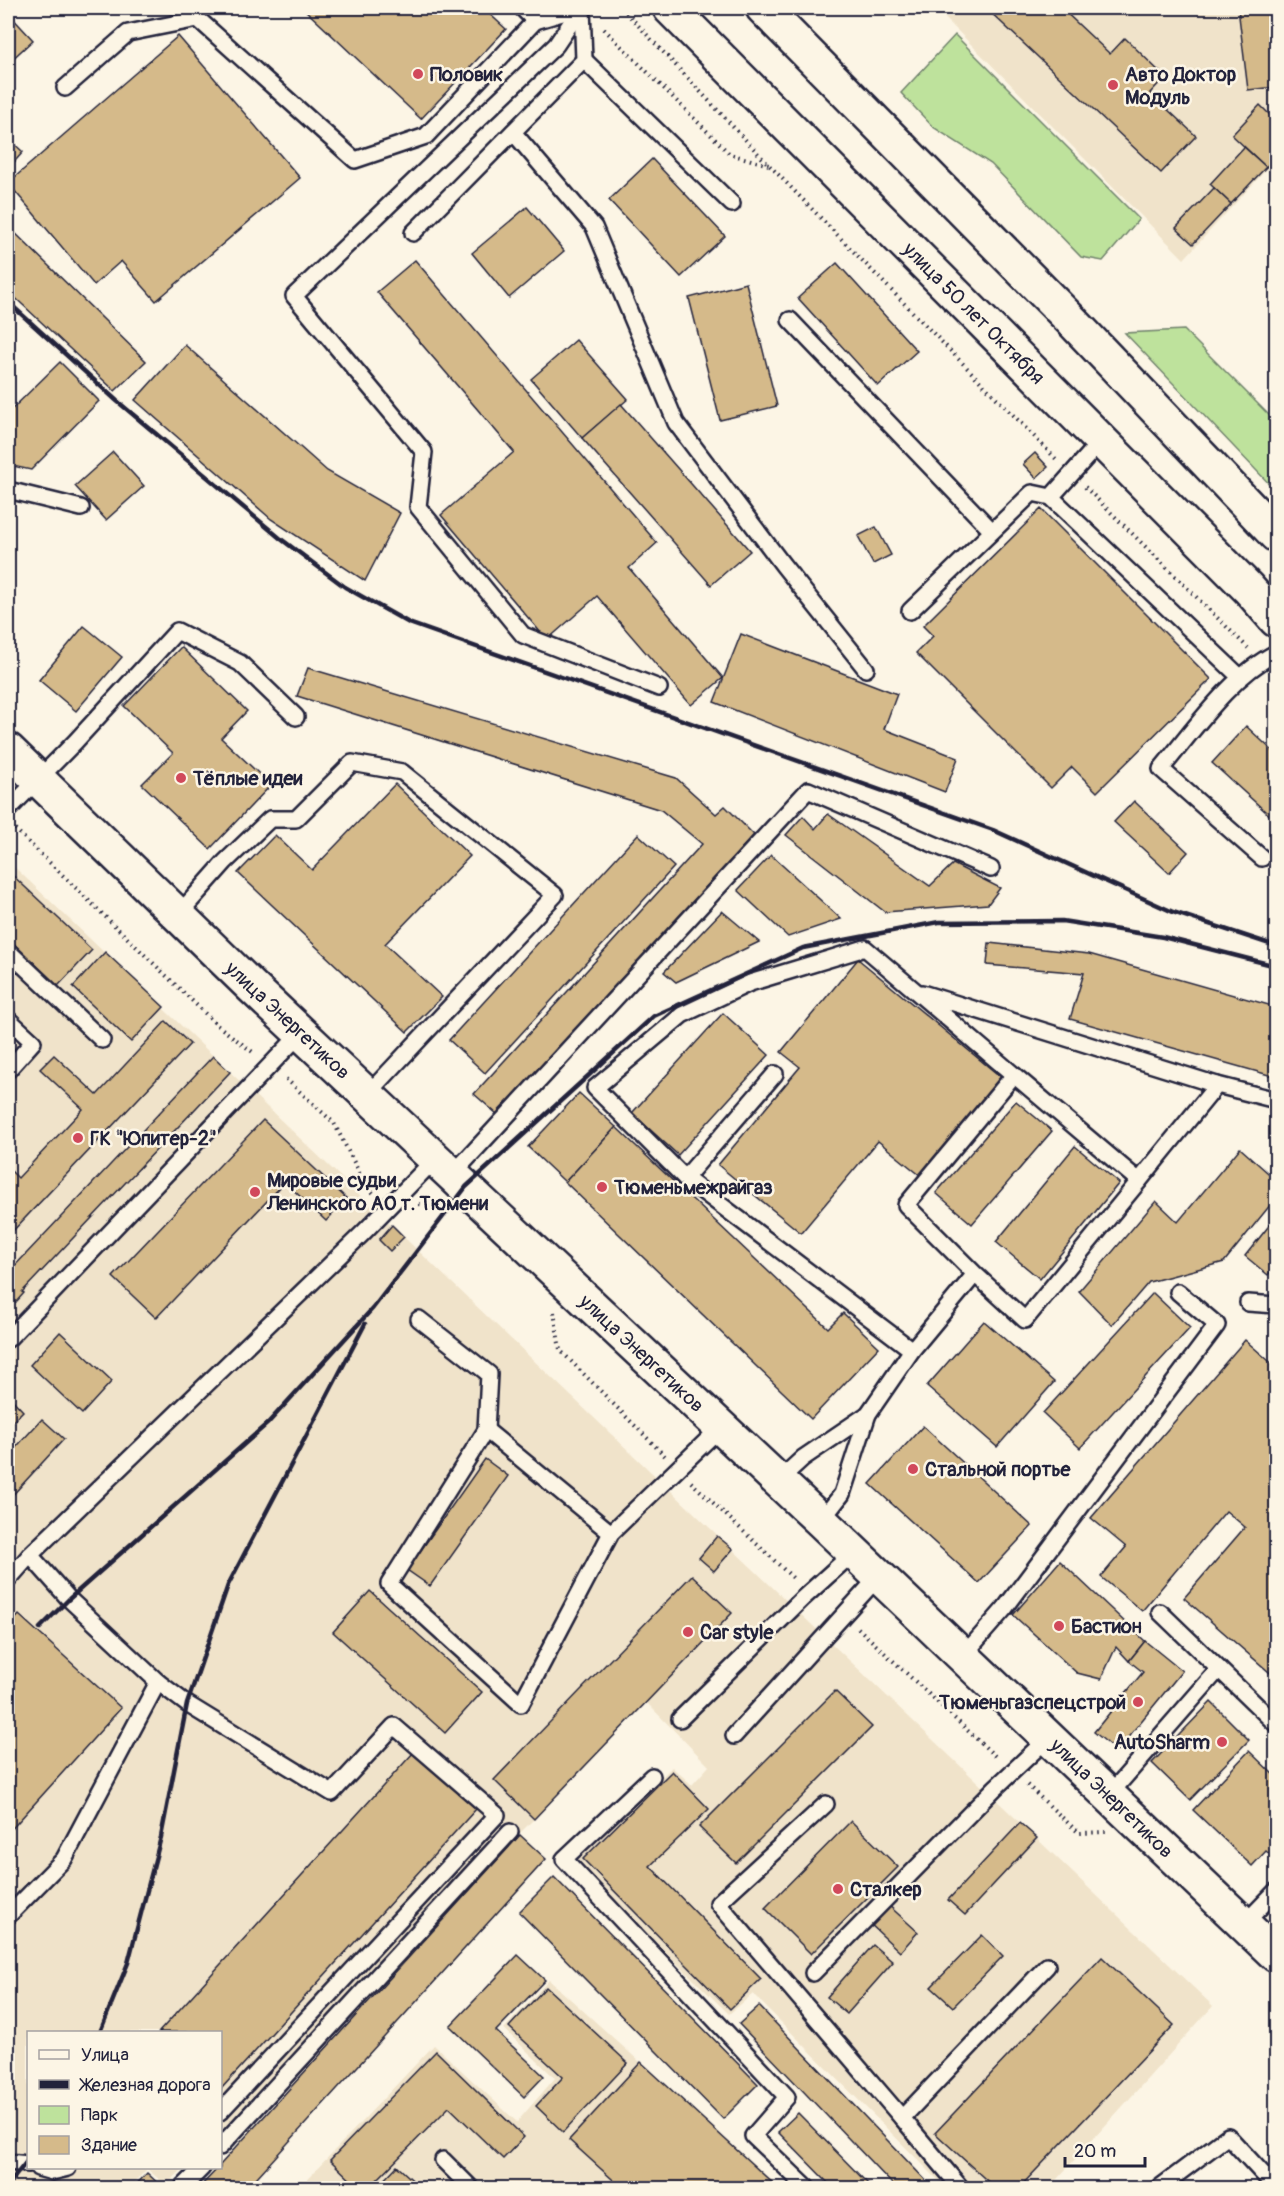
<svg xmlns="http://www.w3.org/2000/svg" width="1284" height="2196" font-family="Pangolin,sans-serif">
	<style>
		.built { fill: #f0e3ca }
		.green { fill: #bee29c; stroke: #70826c; stroke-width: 1.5 }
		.building { fill: #d5ba8a; stroke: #22223b; stroke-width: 1.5 }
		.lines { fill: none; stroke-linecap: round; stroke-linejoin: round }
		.lane-casing { stroke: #22223b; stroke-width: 20 }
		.secondary-casing { stroke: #22223b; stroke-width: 38 }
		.path { stroke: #22223b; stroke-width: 4; stroke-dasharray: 1.5 4.5; stroke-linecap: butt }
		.lane { stroke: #fcf5e5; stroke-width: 15 }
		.secondary { stroke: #fcf5e5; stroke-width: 33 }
		.rail { stroke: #22223b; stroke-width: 4.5 }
		.poi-dot { fill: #d1495b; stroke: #fcf5e5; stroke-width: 2 }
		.labels { text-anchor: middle; stroke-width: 5; stroke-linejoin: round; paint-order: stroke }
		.poi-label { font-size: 20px; font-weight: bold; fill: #22223b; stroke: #fcf5e5; text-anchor: start }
		.street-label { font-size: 20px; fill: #22223b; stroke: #fcf5e5 }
	</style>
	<rect width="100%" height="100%" fill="#fcf5e5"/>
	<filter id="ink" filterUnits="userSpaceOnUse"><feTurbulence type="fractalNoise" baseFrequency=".0167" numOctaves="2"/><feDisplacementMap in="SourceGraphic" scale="12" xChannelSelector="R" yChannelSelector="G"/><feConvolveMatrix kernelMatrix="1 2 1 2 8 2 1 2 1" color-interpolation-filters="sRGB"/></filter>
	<g filter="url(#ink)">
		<g class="built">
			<polygon points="935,8 1276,8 1276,159 1184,259"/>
			<polygon points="8,861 1213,2006 1049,2188 946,2188 753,1994 729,2014 574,1863 672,1767 692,1785 709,1766 646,1702 534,1819 221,2131 220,2032 28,2032 28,2168 184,2168 166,2185 147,2169 129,2188 8,2188"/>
			<polygon points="549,1980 780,2188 299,2188 434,2045 517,2122 555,2078 504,2029"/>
		</g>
		<g class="green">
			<polygon points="955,35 1139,219 1103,261 1081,257 991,164 933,127 901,93"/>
			<polygon points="1184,330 1276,422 1276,491 1125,333"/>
		</g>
		<g class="building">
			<polygon points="303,8 483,8 506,29 421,119"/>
			<polygon points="986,8 1061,8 1110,54 1125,38 1165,77 1150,93 1196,136 1161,173"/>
			<polygon points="1238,8 1276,8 1276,87 1248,90"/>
			<polygon points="8,13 33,40 8,63"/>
			<polygon points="178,36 300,178 156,301 121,261 94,285 8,183"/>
			<polygon points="1260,105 1276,121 1276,156 1266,167 1232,135"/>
			<polygon points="8,138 23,152 8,169"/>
			<polygon points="1244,147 1266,167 1231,204 1210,184"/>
			<polygon points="652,159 725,236 681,277 609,200"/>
			<polygon points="1214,188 1231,204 1193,244 1176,228"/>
			<polygon points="527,207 564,251 509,298 472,253"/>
			<polygon points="8,226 146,361 115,391 8,291"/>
			<polygon points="415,260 657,543 629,568 723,678 691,705 597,596 547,640 441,515 514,452 377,292"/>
			<polygon points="837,263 917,351 878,386 798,298"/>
			<polygon points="746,283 777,406 720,420 689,298"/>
			<polygon points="576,340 628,399 582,438 531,379"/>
			<polygon points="185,345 327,471 400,513 365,581 271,519 135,400"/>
			<polygon points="60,362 99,401 31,470 8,465 8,413"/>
			<polygon points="621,404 750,551 711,585 582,438"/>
			<polygon points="113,452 144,486 106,520 75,486"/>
			<polygon points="1035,453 1048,467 1036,478 1023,464"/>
			<polygon points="1041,509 1211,679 1097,792 1072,767 1051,788 916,653 933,636 923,626"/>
			<polygon points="876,527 891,555 873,564 858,536"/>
			<polygon points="84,626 122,657 76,711 39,680"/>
			<polygon points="741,634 897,694 884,729 958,758 945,792 714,702"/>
			<polygon points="181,647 247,711 221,738 271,785 210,849 142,784 173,753 124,706"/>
			<polygon points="308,668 676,778 716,814 725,806 754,835 497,1114 474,1094 702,844 661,810 297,696"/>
			<polygon points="1246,726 1276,754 1276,821 1212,763"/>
			<polygon points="395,784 470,856 385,944 442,997 407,1032 238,873 275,835 312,870"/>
			<polygon points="1134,801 1188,852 1169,873 1114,822"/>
			<polygon points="828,814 930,886 953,864 1000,888 988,904 885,912 786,835 803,816 815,829"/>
			<polygon points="638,834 674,867 485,1073 449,1040"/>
			<polygon points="771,855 841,919 788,937 738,890"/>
			<polygon points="8,871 92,950 58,986 8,938"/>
			<polygon points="722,911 759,942 676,982 664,972"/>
			<polygon points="989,943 1089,954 1276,1007 1276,1077 1070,1019 1084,973 987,965"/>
			<polygon points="105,952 164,1007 131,1042 73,987"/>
			<polygon points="858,959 1002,1078 921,1176 878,1141 801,1233 718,1165 800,1067 781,1052"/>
			<polygon points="723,1013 769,1055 678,1155 632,1113"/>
			<polygon points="166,1021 190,1044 8,1236 8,1168 18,1178 83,1109 40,1069 54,1055 97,1095"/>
			<polygon points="213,1056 230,1072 22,1292 24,1293 8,1311 8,1273"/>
			<polygon points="579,1093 616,1127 565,1182 528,1147"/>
			<polygon points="1016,1101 1052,1131 972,1224 936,1193"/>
			<polygon points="263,1120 347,1199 326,1221 285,1182 156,1318 113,1277"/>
			<polygon points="616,1127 828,1328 843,1313 879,1347 811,1419 565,1182"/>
			<polygon points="1075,1146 1119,1183 1040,1279 996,1242"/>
			<polygon points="1240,1148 1276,1180 1276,1198 1224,1262 1149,1282 1112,1325 1079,1291 1156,1201 1178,1222"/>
			<polygon points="1276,1217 1276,1265 1268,1275 1245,1256"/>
			<polygon points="392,1225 404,1237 390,1251 379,1240"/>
			<polygon points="1153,1293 1190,1328 1080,1448 1043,1413"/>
			<polygon points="984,1321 1054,1382 997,1447 927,1386"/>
			<polygon points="60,1332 112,1381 82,1414 30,1365"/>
			<polygon points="1245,1340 1276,1367 1276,1678 1184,1598 1245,1527 1226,1511 1142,1611 1101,1577 1126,1547 1091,1518"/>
			<polygon points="8,1395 23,1411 8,1426"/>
			<polygon points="42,1419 64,1439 8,1500 8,1456"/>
			<polygon points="923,1426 1032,1526 979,1583 870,1484"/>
			<polygon points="485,1459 508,1476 430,1586 407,1570"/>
			<polygon points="717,1536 733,1549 714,1571 699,1558"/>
			<polygon points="1060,1561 1145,1641 1129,1661 1116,1647 1101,1679 1077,1673 1013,1615"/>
			<polygon points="692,1575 732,1613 534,1819 494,1780"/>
			<polygon points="370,1591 482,1692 445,1733 333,1632"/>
			<polygon points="19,1615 121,1708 8,1833 8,1627"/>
			<polygon points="1145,1641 1182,1671 1117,1751 1094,1732 1143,1672 1129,1661"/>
			<polygon points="835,1691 872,1727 736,1863 699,1827"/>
			<polygon points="1211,1702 1249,1740 1190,1800 1152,1763"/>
			<polygon points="1249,1751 1276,1777 1276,1854 1273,1857 1266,1851 1252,1866 1193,1810"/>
			<polygon points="414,1752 476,1809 220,2090 220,2032 159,2032"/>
			<polygon points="672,1771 709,1809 650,1866 761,1979 730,2009 583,1859"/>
			<polygon points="851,1821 898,1867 811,1954 765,1908"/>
			<polygon points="1020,1823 1037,1838 965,1915 948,1900"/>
			<polygon points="520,1835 546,1859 247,2188 199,2188 218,2168 220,2168 220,2165"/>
			<polygon points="554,1877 758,2084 723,2119 519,1912"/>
			<polygon points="886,1903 918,1932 900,1952 868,1922"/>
			<polygon points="982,1935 1003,1956 953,2007 931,1987"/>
			<polygon points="873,1945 893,1962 847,2014 827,1997"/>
			<polygon points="518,1955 545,1980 496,2031 544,2076 524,2097 450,2026"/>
			<polygon points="1102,1957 1174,2025 1019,2188 995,2188 935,2133"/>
			<polygon points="546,1987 628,2063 563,2132 536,2106 563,2077 509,2027"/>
			<polygon points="759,2006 933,2188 896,2188 739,2024"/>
			<polygon points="436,2051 524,2137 503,2159 449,2107 369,2188 359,2188 330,2160"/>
			<polygon points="641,2062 778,2188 622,2188 569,2140"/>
			<polygon points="798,2113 872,2188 833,2188 778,2132"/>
			<polygon points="397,2166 421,2188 376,2188"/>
			<polygon points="147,2173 163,2188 133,2188"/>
		</g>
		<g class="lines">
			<g class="lane-casing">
				<g id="lane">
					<polyline points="522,8 535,21 579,8"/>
					<polyline points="581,8 556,45 294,296 424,452 418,507 523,635 659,688"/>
					<polyline points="584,60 732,204"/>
					<polyline points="65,88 128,33 198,19 355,160 426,136 535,21"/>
					<polyline points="513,132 594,227 676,423 783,565 866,669"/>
					<polyline points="413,233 584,60 582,8"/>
					<polyline points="790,320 992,531"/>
					<polyline points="1101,441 1051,497 1240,677"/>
					<polyline points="8,490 81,508"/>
					<polyline points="910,611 1032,493 1051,497"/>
					<polyline points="8,810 75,742 177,631 240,663 296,717"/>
					<path d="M1262,858L1161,769C1194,730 1230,676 1276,653"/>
					<polyline points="178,915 225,862 270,819 296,819 352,763 402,772 555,895 368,1094"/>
					<polyline points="8,951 102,1040"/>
					<polyline points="922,993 1217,1085"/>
					<polyline points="8,1019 33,1042 8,1070"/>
					<polyline points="775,1074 685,1178 912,1350"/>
					<polyline points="452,1175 808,790 991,869"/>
					<polyline points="685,1178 595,1088 682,1015 750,983 865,948 1014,1075"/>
					<polyline points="1139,1181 1217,1085 1276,1100"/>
					<polyline points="1248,1303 1276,1305"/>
					<polyline points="419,1319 489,1374 486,1430"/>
					<polyline points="8,1339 302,1032"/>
					<polyline points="778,1481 803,1458 868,1414"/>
					<polyline points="821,1521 842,1494 868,1414 912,1350 975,1274 1025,1320 1139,1181 1014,1075 906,1205 975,1274"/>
					<polyline points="611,1533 521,1704 389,1584 486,1430 611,1533 721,1427"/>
					<polyline points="8,1580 30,1555"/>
					<polyline points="1160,1612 1219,1669"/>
					<polyline points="963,1656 1005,1608 1217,1325 1178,1292"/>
					<polyline points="158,1682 187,1704 332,1793 394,1726 497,1815 220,2112"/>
					<polyline points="680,1719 802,1599 854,1552"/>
					<polyline points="734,1736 879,1576"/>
					<polyline points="652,1776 564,1859 787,2097 753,2136 807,2188"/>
					<polyline points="1109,1795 1219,1669 1276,1724"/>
					<polyline points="826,1804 718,1903 902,2118"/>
					<polyline points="8,1916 64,1859 158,1682 69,1599 30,1555 363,1233 436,1158"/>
					<polyline points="1244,1924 1276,1891"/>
					<polyline points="813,1973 995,1788 1048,1738"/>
					<polyline points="220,2147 510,1832"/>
					<polyline points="443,2160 471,2188"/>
					<polyline points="8,2162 28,2164"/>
					<polyline points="38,2168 52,2172 68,2168"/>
					<polyline points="182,2188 202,2168"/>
					<polyline points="961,2188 902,2118 1047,1966"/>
					<polyline points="1159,2188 1228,2136 1276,2188"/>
				</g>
			</g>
			<g class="secondary-casing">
				<g id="secondary">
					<polyline points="670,8 1248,588 1276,620"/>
					<polyline points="763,8 1072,321 1276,535"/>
					<polyline points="8,750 253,988 821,1521 1276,1955"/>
				</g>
			</g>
			<g class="path">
				<polyline points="622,8 769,165 1058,461"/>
				<polyline points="604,29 730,154 769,165"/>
				<polyline points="1085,487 1248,648"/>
				<polyline points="15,829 217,1025 254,1053"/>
				<polyline points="286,1079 334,1123 365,1184 375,1195"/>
				<polyline points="419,1204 444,1208"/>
				<polyline points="554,1312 560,1350 665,1456"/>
				<polyline points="691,1482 795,1580"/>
				<polyline points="858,1628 997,1758"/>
				<polyline points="1027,1785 1079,1833 1106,1832"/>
			</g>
			<use href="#lane" class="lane"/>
			<use href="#secondary" class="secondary"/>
			<g class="rail">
				<polyline points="8,302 117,401 281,539 345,587 409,623 993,830 1173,912 1276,946"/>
				<polyline points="40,1628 69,1599 268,1423 373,1308 466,1187 654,1016 803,948 939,922 1062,921 1163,937 1276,966"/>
				<polyline points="100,2032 128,1963 161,1837 187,1704 228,1585 365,1324"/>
				<polyline points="8,2185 28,2160"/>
			</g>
		</g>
	</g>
	<g class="poi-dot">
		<circle cx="418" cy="74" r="6"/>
		<circle cx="1113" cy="85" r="6"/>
		<circle cx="181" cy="778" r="6"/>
		<circle cx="78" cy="1138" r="6"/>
		<circle cx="602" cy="1187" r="6"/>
		<circle cx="255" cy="1192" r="6"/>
		<circle cx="913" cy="1469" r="6"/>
		<circle cx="1059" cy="1626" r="6"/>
		<circle cx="688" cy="1632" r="6"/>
		<circle cx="1138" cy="1702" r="6"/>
		<circle cx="1222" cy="1742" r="6"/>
		<circle cx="838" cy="1889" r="6"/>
	</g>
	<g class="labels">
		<g class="poi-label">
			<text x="430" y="81">Половик</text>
			<text x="1125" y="81">Авто Доктор<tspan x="1125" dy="23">Модуль</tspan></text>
			<text x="193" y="785">Тёплые идеи</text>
			<text x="90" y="1145">ГК "Юпитер-2"</text>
			<text x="267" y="1187">Мировые судьи<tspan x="267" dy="23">Ленинского АО т. Тюмени</tspan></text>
			<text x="614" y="1194">Тюменьмежрайгаз</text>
			<text x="925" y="1476">Стальной портье</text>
			<text x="1071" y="1633">Бастион</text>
			<text x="700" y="1639">Car style</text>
			<text x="1126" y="1709" text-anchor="end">Тюменьгазспецстрой</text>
			<text x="1210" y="1749" text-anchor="end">AutoSharm</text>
			<text x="850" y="1896">Сталкер</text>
		</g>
		<g class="street-label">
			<text transform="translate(974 313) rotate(45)" y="7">улица 50 лет Октября</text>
			<text transform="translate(288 1020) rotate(43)" y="7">улица Энергетиков</text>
			<text transform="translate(642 1353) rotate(43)" y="7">улица Энергетиков</text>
			<text transform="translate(1112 1798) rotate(44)" y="7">улица Энергетиков</text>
		</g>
	</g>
	<rect width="1284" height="2196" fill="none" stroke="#fcf5e5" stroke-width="30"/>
	<rect x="15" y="15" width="1254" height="2166" fill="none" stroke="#22223b" stroke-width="2" filter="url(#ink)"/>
	<rect x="27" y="2031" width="195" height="138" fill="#fcf5e5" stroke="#a5a1a1" stroke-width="1.5"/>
	<rect x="39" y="2050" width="30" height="9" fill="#fcf5e5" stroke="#a5a1a1" stroke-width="1.5"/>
	<text x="81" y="2061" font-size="18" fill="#22223b">Улица</text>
	<rect x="39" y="2080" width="30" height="9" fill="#22223b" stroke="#a5a1a1" stroke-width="1.5"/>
	<text x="81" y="2091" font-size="18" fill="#22223b">Железная дорога</text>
	<rect x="39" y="2106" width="30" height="18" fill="#bee29c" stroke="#a5a1a1" stroke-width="1.5"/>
	<text x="81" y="2121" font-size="18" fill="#22223b">Парк</text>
	<rect x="39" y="2136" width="30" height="18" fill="#d5ba8a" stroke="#a5a1a1" stroke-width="1.5"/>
	<text x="81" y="2151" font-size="18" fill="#22223b">Здание</text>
	<path d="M1065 2157v9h80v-9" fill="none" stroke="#22223b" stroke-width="3"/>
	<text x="1074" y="2157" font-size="18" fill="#22223b" stroke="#fcf5e5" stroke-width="4.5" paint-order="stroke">20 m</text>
</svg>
